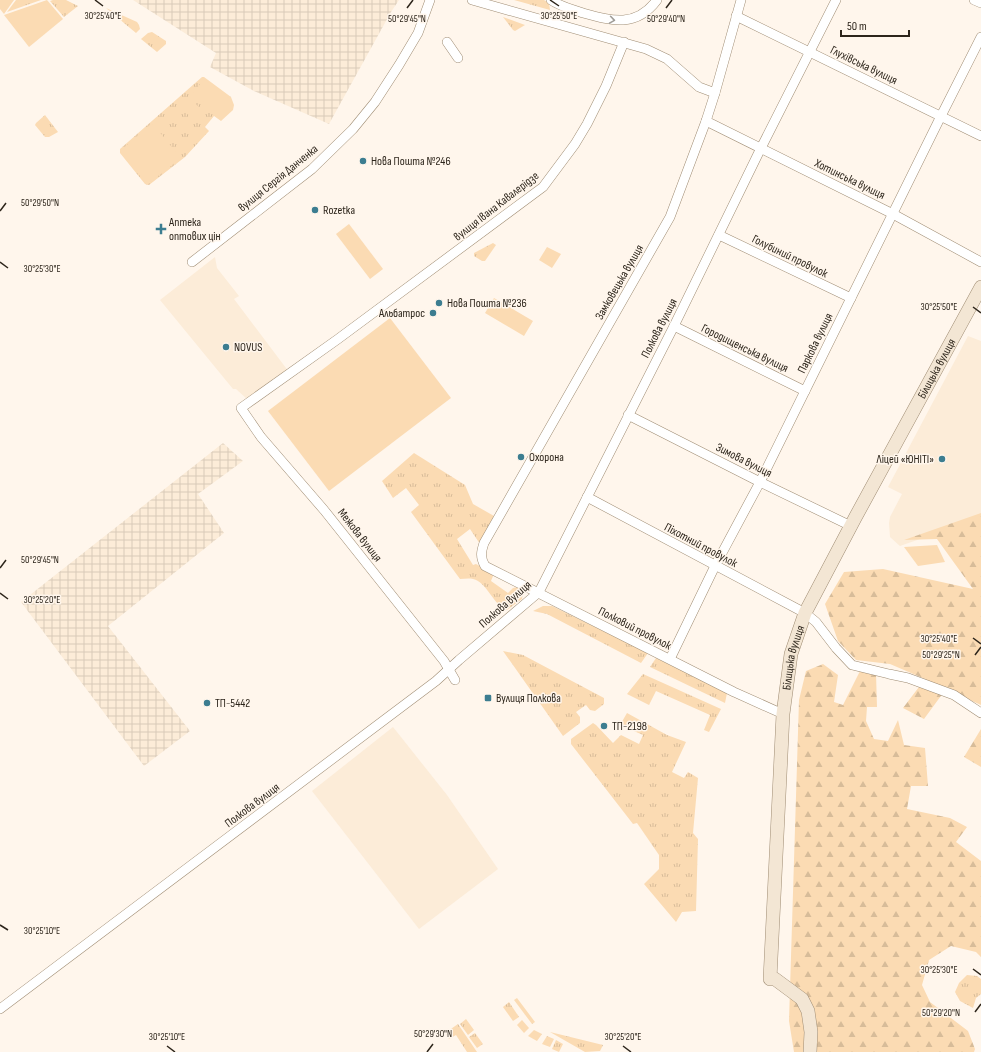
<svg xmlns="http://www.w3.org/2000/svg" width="981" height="1052" font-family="'Sofia Sans Condensed',sans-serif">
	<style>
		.built { fill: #fcecd8 }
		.industrial { fill: url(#industrial-grid) }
		.grass { fill: url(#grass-tufts) }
		.forest { fill: url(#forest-firs) }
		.park { fill: #fbdbb3 }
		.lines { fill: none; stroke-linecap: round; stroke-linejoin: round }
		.minor-casing { stroke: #9f8c73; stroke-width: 10 }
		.secondary-casing { stroke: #9f8c73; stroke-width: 14 }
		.minor { stroke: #fff; stroke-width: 9 }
		.secondary { stroke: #f3e6d4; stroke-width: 13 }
		.oneway { stroke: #a09d98 }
		.ticks { fill: none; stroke: #2d251b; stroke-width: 1.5 }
		.poi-dot { fill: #3c7d90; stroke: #fff6ec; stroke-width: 1.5 }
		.labels { text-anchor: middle; stroke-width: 3; stroke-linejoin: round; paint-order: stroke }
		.street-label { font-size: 12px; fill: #2d251b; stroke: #fff6ec }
		.poi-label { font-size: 12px; fill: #2d251b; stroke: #fff6ec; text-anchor: start }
		.ticks-label { font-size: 10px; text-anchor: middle; fill: #2d251b; stroke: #fff6ec; stroke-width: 3; stroke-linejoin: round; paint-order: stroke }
	</style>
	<defs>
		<pattern id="industrial-grid" width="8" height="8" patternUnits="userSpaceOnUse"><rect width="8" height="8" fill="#fcecd8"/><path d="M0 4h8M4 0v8" fill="none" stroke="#d8cab9"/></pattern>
		<pattern id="grass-tufts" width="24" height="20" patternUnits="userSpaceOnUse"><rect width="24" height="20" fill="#fbdbb3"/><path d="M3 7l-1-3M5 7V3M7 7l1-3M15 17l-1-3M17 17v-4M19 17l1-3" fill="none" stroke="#d7bc99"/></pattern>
		<pattern id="forest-firs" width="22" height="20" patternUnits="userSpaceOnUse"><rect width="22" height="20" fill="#fbdbb3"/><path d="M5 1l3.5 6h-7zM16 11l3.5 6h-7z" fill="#d7bc99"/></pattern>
	</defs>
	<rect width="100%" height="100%" fill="#fff6ec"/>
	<g class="built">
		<polygon points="215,257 217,268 239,296 234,299 289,372 248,400 236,389 233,389 160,300"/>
		<polygon points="968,336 981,341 981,514 937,533 900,546 890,537 889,523 890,517 902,494 888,487"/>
		<polygon points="393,727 447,795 498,869 419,929 312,791"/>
	</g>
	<g class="industrial">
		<polygon points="133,0 399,0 391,12 329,124 254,91 210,67 216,53"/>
		<polygon points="223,443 243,461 198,494 224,533 108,626 190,731 144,766 21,602"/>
	</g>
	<g class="grass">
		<polygon points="16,0 41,0 7,12"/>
		<polygon points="53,0 66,0 78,6 64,17 50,1"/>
		<polygon points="514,0 544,0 549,3 550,10"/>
		<polygon points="106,8 137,22 139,25 140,29 136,33"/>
		<polygon points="503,17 525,25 515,31 513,30"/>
		<polygon points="152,32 166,41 166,44 157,52 141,39 148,33"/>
		<polygon points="202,77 204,77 231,97 234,105 233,110 221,121 214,116 205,127 209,131 185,157 149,185 145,184 120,153 120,149"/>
		<polygon points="45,115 58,132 49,137 45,137 35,125 36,123"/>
		<polygon points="493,243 496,245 485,261 482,261 474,256 474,253"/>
		<path d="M414,453L465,485L473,504L494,516L480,544L470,529L457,539L473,565L476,564L491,572L493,576L491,581L508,593L513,588L518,587L523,591L522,599L507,610C493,605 487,582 473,579C469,578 464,579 460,579L411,512L419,505L406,488L393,498L382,481Z"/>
		<polygon points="543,606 552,606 648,653 641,663 547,614 533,611"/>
		<polygon points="503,651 523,655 604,698 604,704 595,711 590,710 586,705 576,712 580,717 580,723 563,736"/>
		<polygon points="656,658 727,693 725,703 650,667"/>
		<polygon points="643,674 721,709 709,732 704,730 710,715 656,691 649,705 627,694"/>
		<polygon points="627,713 667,735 686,742 672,772 684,778 688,772 698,778 693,833 698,839 696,911 682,912 676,922 644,884 659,869 659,855 637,823 633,824 571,744 571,739 593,723 596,725 613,743 621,735 639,744 643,735 620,725"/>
		<polygon points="967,975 977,976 981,979 981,994 976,998 973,1008 960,1001 955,992 959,983"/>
		<polygon points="517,998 535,1022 532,1024 514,1000"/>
		<polygon points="509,1002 519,1017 513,1021 503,1007"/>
		<polygon points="466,1019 474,1030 468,1035 460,1024"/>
		<polygon points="522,1020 529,1028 524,1033 517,1025"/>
		<polygon points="458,1024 477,1052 467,1052 456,1035 449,1039 445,1033"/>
		<polygon points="534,1030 542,1034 537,1041 528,1036"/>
		<polygon points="550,1032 603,1045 600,1051 585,1052"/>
		<polygon points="475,1033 483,1044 477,1048 469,1037"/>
		<polygon points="547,1036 554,1039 550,1047 542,1044"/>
		<polygon points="556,1040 563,1044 559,1052 552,1049"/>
	</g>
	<g class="forest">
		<polygon points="981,513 981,705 946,689 924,719 903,708 925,679 890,664 856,660 838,641 825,604 844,572 883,569 973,589 937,539 904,540"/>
		<polygon points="823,664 838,675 834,702 843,705 861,669 876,673 877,707 867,707 866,721 874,739 888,741 898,720 904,745 925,748 928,786 911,786 907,809 950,818 967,827 956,842 981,861 981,957 976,952 951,946 929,960 922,985 930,1002 968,1031 975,1049 974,1052 794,1052 789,1021 799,700 806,671"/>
		<polygon points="981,729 981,767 964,757"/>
	</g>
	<g class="park">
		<polygon points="0,0 14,0 4,14 0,9"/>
		<polygon points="47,0 63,19 29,47 4,15"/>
		<polygon points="204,79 232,101 220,115 193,93"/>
		<polygon points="191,100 200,108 191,117 182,109"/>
		<polygon points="152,123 181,158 147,185 120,151"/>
		<polygon points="349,224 383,269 370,279 336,234"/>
		<polygon points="547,247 561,254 552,268 539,260"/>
		<polygon points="494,298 533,321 524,336 485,313"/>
		<polygon points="390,318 451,398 329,491 268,411"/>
		<polygon points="937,545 945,562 918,566 904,547"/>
	</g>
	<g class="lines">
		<g class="minor-casing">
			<g id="minor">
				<polyline points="472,0 646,49 667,59 699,87 715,93"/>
				<path d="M551,0C561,7 572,9 583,13C612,21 636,28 657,0"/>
				<path d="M741,0L715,93L706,121L670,217L484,543C481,552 480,557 485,566L734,692L783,714"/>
				<polyline points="974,0 981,3"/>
				<polyline points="736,16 981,136"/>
				<polyline points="447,42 458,58"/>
				<polyline points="706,121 893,214 981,262"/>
				<polyline points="719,235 851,298"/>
				<polyline points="192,262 312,169 353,129 375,102 399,65 418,33 430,0"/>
				<polyline points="674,326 805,391"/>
				<polyline points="628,415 760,482 851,526"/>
				<polyline points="587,497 805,613 816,622 836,648 852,665 889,674 908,678 954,695 981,713"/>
				<polyline points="670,659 715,566 760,482 941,116 981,37"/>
				<polyline points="455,680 444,661 324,510 261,437 241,408 338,339 543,187 575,144 587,124 606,86 624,42"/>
				<polyline points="0,1009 436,681 459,660 539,592 674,326 761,148 836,0"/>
			</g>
		</g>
		<g class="secondary-casing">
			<g id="secondary">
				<path id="s1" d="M810,1052L811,1032L808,1011L802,999L775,979H770L783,714L791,654L805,613L855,518L981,287"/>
			</g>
		</g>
		<use href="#minor" class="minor"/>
		<use href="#secondary" class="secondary"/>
	</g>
	<defs><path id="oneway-chevron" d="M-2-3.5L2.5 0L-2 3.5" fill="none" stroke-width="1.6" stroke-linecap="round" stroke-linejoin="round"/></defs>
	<use class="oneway" href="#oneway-chevron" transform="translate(612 20) rotate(9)"/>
	<path class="ticks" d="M95,0L103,6M550,0L559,6M407,8L413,0M666,8L672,0M0,211L6,203M0,262L8,268M973,307L981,313M0,568L6,560M0,593L8,599M973,638L981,644M975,655L981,647M0,925L8,930M973,969L981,975M975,1012L981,1004M167,1046L175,1052M623,1046L631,1052M427,1052L433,1044"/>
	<g class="poi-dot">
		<circle cx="363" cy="161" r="4"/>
		<circle cx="315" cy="210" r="4"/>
		<path d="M159 223h4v4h4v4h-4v4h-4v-4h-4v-4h4z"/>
		<circle cx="439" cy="303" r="4"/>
		<circle cx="433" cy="313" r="4"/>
		<circle cx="226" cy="347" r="4"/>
		<circle cx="521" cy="457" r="4"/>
		<circle cx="942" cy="459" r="4"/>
		<rect x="484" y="694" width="8" height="8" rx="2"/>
		<circle cx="207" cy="703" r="4"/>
		<circle cx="604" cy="726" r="4"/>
	</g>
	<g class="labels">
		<g class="street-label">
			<text transform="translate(864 65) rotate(26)" y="4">Глухівська вулиця</text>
			<text transform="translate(278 178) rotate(-39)" y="4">вулиця Сергія Данченка</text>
			<text transform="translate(850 179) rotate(26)" y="4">Хотинська вулиця</text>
			<text transform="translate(496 206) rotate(-38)" y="4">вулиця Івана Кавалерідзе</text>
			<text transform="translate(790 256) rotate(26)" y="4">Голубиний провулок</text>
			<text transform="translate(619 282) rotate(-60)" y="4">Замковецька вулиця</text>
			<text transform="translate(659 328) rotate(-63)" y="4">Полкова вулиця</text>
			<text transform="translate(815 343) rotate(-64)" y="4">Паркова вулиця</text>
			<text transform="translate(745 348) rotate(26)" y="4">Городищенська вулиця</text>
			<text dy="4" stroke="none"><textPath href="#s1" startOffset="740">Білицька вулиця</textPath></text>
			<text transform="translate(744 460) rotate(27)" y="4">Зимова вулиця</text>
			<text transform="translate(360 535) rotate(52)" y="4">Межова вулиця</text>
			<text transform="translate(701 545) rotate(28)" y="4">Піхотний провулок</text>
			<text transform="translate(505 604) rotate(-41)" y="4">Полкова вулиця</text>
			<text transform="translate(635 628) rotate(27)" y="4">Полковий провулок</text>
			<text dy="4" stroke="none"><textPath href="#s1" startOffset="416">Білицька вулиця</textPath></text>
			<text transform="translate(252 805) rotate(-37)" y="4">Полкова вулиця</text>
		</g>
		<g class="poi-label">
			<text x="371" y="165">Нова Пошта №246</text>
			<text x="323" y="214">Rozetka</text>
			<text x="169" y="226">Аптека<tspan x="169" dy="14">оптових цін</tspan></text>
			<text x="447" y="307">Нова Пошта №236</text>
			<text x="425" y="317" text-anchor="end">Альбатрос</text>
			<text x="234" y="351">NOVUS</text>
			<text x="529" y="461">Охорона</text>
			<text x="934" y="463" text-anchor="end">Ліцей «ЮНІТІ»</text>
			<text x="496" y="702">Вулиця Полкова</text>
			<text x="215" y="707">ТП-5442</text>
			<text x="612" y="730">ТП-2198</text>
		</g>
	</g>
	<g class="ticks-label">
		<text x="103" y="19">30°25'40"E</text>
		<text x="559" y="19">30°25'50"E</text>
		<text x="407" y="22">50°29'45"N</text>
		<text x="666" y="22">50°29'40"N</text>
		<text x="40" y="206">50°29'50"N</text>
		<text x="42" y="272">30°25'30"E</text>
		<text x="939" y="310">30°25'50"E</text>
		<text x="40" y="563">50°29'45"N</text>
		<text x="42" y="603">30°25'20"E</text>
		<text x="939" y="642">30°25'40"E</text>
		<text x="941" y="658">50°29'25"N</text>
		<text x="42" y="934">30°25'10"E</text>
		<text x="939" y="973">30°25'30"E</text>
		<text x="941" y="1016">50°29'20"N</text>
		<text x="433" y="1037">50°29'30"N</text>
		<text x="167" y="1040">30°25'10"E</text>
		<text x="623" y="1040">30°25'20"E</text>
	</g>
	<path d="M841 30v6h68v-6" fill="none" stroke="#2d251b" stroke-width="2"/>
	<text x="847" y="30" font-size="12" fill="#2d251b" stroke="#fff6ec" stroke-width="3" paint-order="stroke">50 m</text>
</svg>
